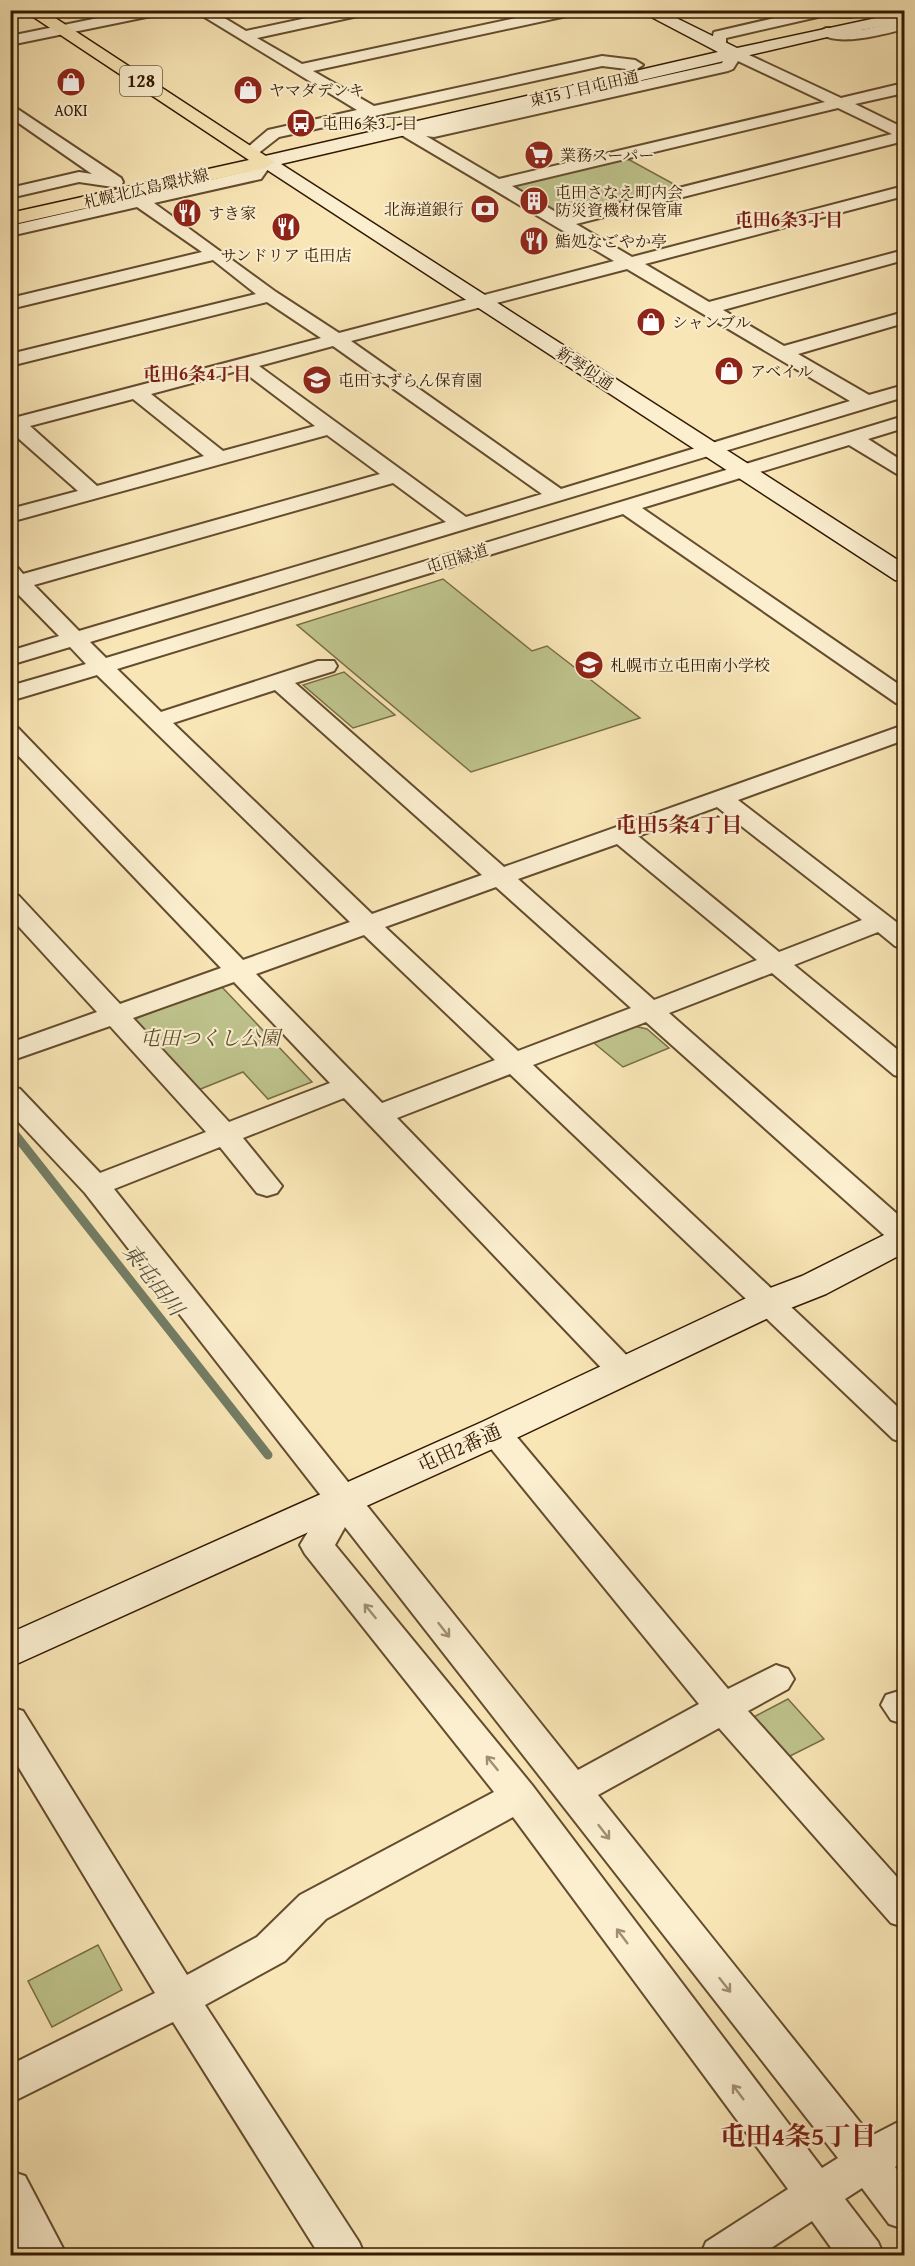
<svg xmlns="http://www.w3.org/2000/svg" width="915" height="2266" font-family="'Gentium Book Plus','Noto Serif JP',serif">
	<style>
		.green { fill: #bfc48d; stroke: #786e46; stroke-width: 1.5 }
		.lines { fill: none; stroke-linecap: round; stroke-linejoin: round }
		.stream { stroke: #737d65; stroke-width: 9 }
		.street-casing { stroke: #644c2e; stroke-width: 4 }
		.secondary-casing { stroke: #321800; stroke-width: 3 }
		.primary-casing { stroke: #321800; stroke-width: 3 }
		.street { fill: #fbefd0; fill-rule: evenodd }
		.secondary { fill: #fbefd0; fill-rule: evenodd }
		.primary { fill: #f9e6b6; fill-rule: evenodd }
		.oneway { stroke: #a18e72 }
		.labels { text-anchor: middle; stroke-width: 4.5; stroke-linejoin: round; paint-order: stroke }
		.far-street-label { font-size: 16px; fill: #321800; stroke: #fbefd0 }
		.far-poi-label { font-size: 16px; fill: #321800; stroke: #fbefd0; text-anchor: start }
		.shield { fill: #fbefd0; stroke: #6e583e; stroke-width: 1.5 }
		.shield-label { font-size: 18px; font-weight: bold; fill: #321800 }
		.far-neighbourhood-label { font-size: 18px; font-weight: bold; fill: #7a1f14; stroke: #fbefd0 }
		.park-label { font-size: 20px; font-style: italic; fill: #5c4c2a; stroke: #fbefd0 }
		.street-label { font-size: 20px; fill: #321800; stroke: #fbefd0 }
		.neighbourhood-label { font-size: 21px; font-weight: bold; fill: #7a1f14; stroke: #fbefd0 }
		.water-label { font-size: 21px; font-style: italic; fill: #58533b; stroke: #fbefd0 }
		.near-neighbourhood-label { font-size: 26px; font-weight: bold; fill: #7a1f14; stroke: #fbefd0 }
	</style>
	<rect width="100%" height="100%" fill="#f9e6b6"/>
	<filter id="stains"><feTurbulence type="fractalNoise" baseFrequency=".00333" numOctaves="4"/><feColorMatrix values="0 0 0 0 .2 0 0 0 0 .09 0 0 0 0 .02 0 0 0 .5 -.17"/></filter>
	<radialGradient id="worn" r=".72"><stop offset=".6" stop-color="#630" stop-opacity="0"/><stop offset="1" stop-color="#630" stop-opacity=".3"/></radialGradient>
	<g class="green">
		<polygon points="626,158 681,188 551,220 500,189"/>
		<polygon points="443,579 532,651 547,646 640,718 471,772 297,625"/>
		<polygon points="344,672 395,715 353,728 303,685"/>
		<polygon points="221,986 312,1082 268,1099 243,1072 198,1090 132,1020"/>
		<polygon points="634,1026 647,1029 669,1048 623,1067 594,1043"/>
		<polygon points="788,1699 824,1739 780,1761 746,1721"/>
		<polygon points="98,1945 122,1990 52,2027 28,1981"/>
	</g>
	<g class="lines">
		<polyline class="stream" points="10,1128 268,1455"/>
		<g class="street-casing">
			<g id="street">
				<polygon points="137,10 168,10 161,14 10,45 10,36"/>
				<polygon points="193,10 211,10 246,31 344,10 374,10 367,14 257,38 302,64 553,10 583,10 576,14 313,71 374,106 602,56 635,60 643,65 635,70 602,66 279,137 256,155 250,157 242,152 268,130 357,110"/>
				<polygon points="809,10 857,10 858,13 851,17 822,16 726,38 726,46 718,51 710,46 714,32"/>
				<path d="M904,21V29C885,34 834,48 819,32L826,28L861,30Z"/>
				<path d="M734,48L841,98L904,83V93L855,104L904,128V141L576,224L632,257L904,186V196L645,264L709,302L904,250V260L723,310L784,346L904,312V323L798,354L869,395L904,385V397L90,642L106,658L904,416V428L868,439L904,462V476L897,474L849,445L642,508L904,688V705L896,703L623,514L117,669L161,712L318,661H334L337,666L334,671L295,683L504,867L904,725V740L738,800L904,928V948L895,946L878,932L794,965L904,1055V1078L894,1075L772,973L669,1013L904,1220V1246L893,1243L646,1022L533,1065L904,1413V1443L893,1439L510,1074L397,1118L633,1362L638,1370L633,1378L622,1381L611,1378L344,1098L243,1138L282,1186L277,1193L267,1196L257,1193L220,1147L114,1189L578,1770L699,1704L484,1440L479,1432L484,1424L495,1420L506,1424L728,1689L776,1665L788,1669L794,1679L788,1689L748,1711L904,1885V1927L891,1923L719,1728L598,1795L871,2136L904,2119V2160L895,2167L904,2178V2229L889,2224L862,2188L845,2199L878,2242L884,2256H837L812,2221L759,2256H700L706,2242L788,2189L513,1817L326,1919L285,1961L205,2005L359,2242L365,2256H320L173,2022L10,2103V2065L155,1993L10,1753V1707L23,1711L187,1975L257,1937L300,1895L494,1792L305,1554L300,1545L326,1502L85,1193L10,1113V1086L20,1089L100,1173L206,1132L110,1026L10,1061V1043L97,1012L10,917V893L19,896L120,1004L221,968L10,747V726L18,728L243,960L350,922L97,675L10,701V686L86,664L70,647L10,665V651L59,636L10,586V567L18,568L23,574L380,474L327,435L10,522V509L78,491L10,431V419L321,338L267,302L10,366V354L256,294L213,260L10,309V298L202,252L137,207L10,236V226L249,171L259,158H271L273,162L261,179L154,203L276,292L339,333L614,261L398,133L396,130L398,127H434L722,63L729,50ZM738,61L825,102L499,179L426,136L434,137L728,71L733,69ZM838,108L892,134L564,217L512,186ZM627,269L850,401L561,489L351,341ZM333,346L542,494L466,517L259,366ZM241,370L315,426L223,451L151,394ZM133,399L204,456L97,486L30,426ZM393,483L446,522L79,631L34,585ZM275,690L482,875L372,914L173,723ZM717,807L862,920L779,952L638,836ZM617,844L757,960L654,1000L518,879ZM496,887L631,1008L518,1051L385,927ZM364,935L495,1060L382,1103L256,974ZM234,982L330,1083L229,1122L133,1018ZM345,1527L838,2158L822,2168L532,1785L335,1545Z"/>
				<polygon points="10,104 121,178 123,182 121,186 113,187 79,182 10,198 10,188 79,172 92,174 10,117"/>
				<polygon points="899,1691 904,1693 904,1724 891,1720 881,1705 886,1695"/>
				<polygon points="10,2171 25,2176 67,2256 23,2256 10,2232"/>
			</g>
		</g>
		<g class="secondary-casing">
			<g id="secondary">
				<polygon points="638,10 660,10 737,48 904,12 904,22 840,34 281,164 904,564 904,582 895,580 255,162 265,156 718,52"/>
				<polygon points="904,1227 904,1253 826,1294 783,1311 508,1442 10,1667 10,1633 482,1422 757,1293 802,1276 892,1231"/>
			</g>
		</g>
		<g class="primary-casing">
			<polygon id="primary" points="23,10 43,10 275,162 265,168 10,225 10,213 249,160"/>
		</g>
		<use href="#street" class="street"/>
		<use href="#secondary" class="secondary"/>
		<use href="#primary" class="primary"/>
	</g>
	<defs><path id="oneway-shaft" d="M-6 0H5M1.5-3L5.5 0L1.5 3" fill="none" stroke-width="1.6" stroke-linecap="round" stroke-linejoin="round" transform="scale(1.5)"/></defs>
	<g class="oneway">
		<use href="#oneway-shaft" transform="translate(370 1611) rotate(-129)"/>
		<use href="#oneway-shaft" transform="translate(444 1630) rotate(52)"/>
		<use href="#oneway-shaft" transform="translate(492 1763) rotate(-129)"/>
		<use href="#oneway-shaft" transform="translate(604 1832) rotate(52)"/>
		<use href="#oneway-shaft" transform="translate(622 1936) rotate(-127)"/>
		<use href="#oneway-shaft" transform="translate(725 1985) rotate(52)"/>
		<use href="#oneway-shaft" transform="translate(738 2092) rotate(-127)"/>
	</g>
	<defs>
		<g id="shop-disc" transform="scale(1.5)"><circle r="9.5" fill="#8f2418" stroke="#fbefd0"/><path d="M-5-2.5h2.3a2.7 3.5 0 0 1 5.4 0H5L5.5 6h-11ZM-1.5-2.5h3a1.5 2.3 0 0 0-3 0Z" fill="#fff"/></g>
		<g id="bus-disc" transform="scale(1.5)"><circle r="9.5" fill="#8f2418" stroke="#fbefd0"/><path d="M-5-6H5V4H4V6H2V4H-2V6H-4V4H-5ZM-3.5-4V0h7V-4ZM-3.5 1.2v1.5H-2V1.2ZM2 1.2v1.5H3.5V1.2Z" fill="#fff"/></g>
		<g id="supermarket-disc" transform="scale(1.5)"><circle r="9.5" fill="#8f2418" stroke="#fbefd0"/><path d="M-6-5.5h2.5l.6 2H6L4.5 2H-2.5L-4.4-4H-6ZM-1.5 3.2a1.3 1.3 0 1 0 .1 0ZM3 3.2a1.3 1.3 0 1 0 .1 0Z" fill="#fff"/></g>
		<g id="building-disc" transform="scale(1.5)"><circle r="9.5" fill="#8f2418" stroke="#fbefd0"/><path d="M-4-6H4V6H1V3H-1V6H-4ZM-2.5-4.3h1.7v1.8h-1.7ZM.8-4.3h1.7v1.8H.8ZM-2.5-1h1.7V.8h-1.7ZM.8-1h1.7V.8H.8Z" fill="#fff"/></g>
		<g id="bank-disc" transform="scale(1.5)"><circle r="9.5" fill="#8f2418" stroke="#fbefd0"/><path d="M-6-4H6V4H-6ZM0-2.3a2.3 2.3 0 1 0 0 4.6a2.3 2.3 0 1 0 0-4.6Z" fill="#fff"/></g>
		<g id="restaurant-disc" transform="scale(1.5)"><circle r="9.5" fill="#8f2418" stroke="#fbefd0"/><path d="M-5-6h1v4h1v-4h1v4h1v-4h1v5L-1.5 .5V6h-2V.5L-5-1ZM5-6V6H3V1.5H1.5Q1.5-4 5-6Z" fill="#fff"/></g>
		<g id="school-disc" transform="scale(1.5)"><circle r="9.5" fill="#8f2418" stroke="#fbefd0"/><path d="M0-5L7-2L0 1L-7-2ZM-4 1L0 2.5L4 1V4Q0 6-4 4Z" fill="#fff"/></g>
	</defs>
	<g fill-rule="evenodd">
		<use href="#shop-disc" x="71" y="82"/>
		<use href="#shop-disc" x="248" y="90"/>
		<use href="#bus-disc" x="301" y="123"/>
		<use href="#supermarket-disc" x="539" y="155"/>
		<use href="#building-disc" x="534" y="201"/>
		<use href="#bank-disc" x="485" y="209"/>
		<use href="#restaurant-disc" x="187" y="213"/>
		<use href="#restaurant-disc" x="286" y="227"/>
		<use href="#restaurant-disc" x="534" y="241"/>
		<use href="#shop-disc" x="651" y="322"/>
		<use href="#shop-disc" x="729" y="371"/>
		<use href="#school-disc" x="317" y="380"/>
		<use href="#school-disc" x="589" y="665"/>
	</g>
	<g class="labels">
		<g class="far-street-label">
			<text transform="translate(584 88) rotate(-13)" y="6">東15丁目屯田通</text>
			<text transform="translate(146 188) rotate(-13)" y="6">札幌北広島環状線</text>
			<text transform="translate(585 368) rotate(33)" y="6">新琴似通</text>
			<text transform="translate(457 558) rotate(-17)" y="6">屯田緑道</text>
		</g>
		<g class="far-poi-label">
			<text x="269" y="96">ヤマダデンキ</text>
			<text x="71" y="116" text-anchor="middle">AOKI</text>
			<text x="322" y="129">屯田6条3丁目</text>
			<text x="560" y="161">業務スーパー</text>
			<text x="555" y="198">屯田さなえ町内会<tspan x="555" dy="18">防災資機材保管庫</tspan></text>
			<text x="464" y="215" text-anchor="end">北海道銀行</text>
			<text x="208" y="219">すき家</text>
			<text x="555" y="247">鮨処なごやか亭</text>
			<text x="286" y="261" text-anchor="middle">サンドリア 屯田店</text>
			<text x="672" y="328">シャンブル</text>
			<text x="750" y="377">アベイル</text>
			<text x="338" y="386">屯田すずらん保育園</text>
			<text x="610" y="671">札幌市立屯田南小学校</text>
		</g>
		<rect class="shield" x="120" y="66" width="42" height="30" rx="4.5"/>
		<g class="shield-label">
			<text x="141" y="87">128</text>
		</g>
		<g class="far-neighbourhood-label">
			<text x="789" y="226">屯田6条3丁目</text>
			<text x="197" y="380">屯田6条4丁目</text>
		</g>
		<g class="park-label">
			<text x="210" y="1045">屯田つくし公園</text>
		</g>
		<g class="street-label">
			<text transform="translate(459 1448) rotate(-24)" y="7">屯田2番通</text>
		</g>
		<g class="neighbourhood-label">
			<text x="679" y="832">屯田5条4丁目</text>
		</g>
		<g class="water-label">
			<text transform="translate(153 1280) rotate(52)" y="7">東屯田川</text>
		</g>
		<g class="near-neighbourhood-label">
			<text x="798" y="2145">屯田4条5丁目</text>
		</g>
	</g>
	<rect width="915" height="2266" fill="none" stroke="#f9e6b6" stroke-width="36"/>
	<rect x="12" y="12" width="891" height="2242" fill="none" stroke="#321800" stroke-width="3"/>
	<rect x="18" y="18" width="879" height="2230" fill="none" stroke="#321800" stroke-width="1.5"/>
	<rect width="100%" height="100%" filter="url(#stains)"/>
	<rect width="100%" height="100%" fill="url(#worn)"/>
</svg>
